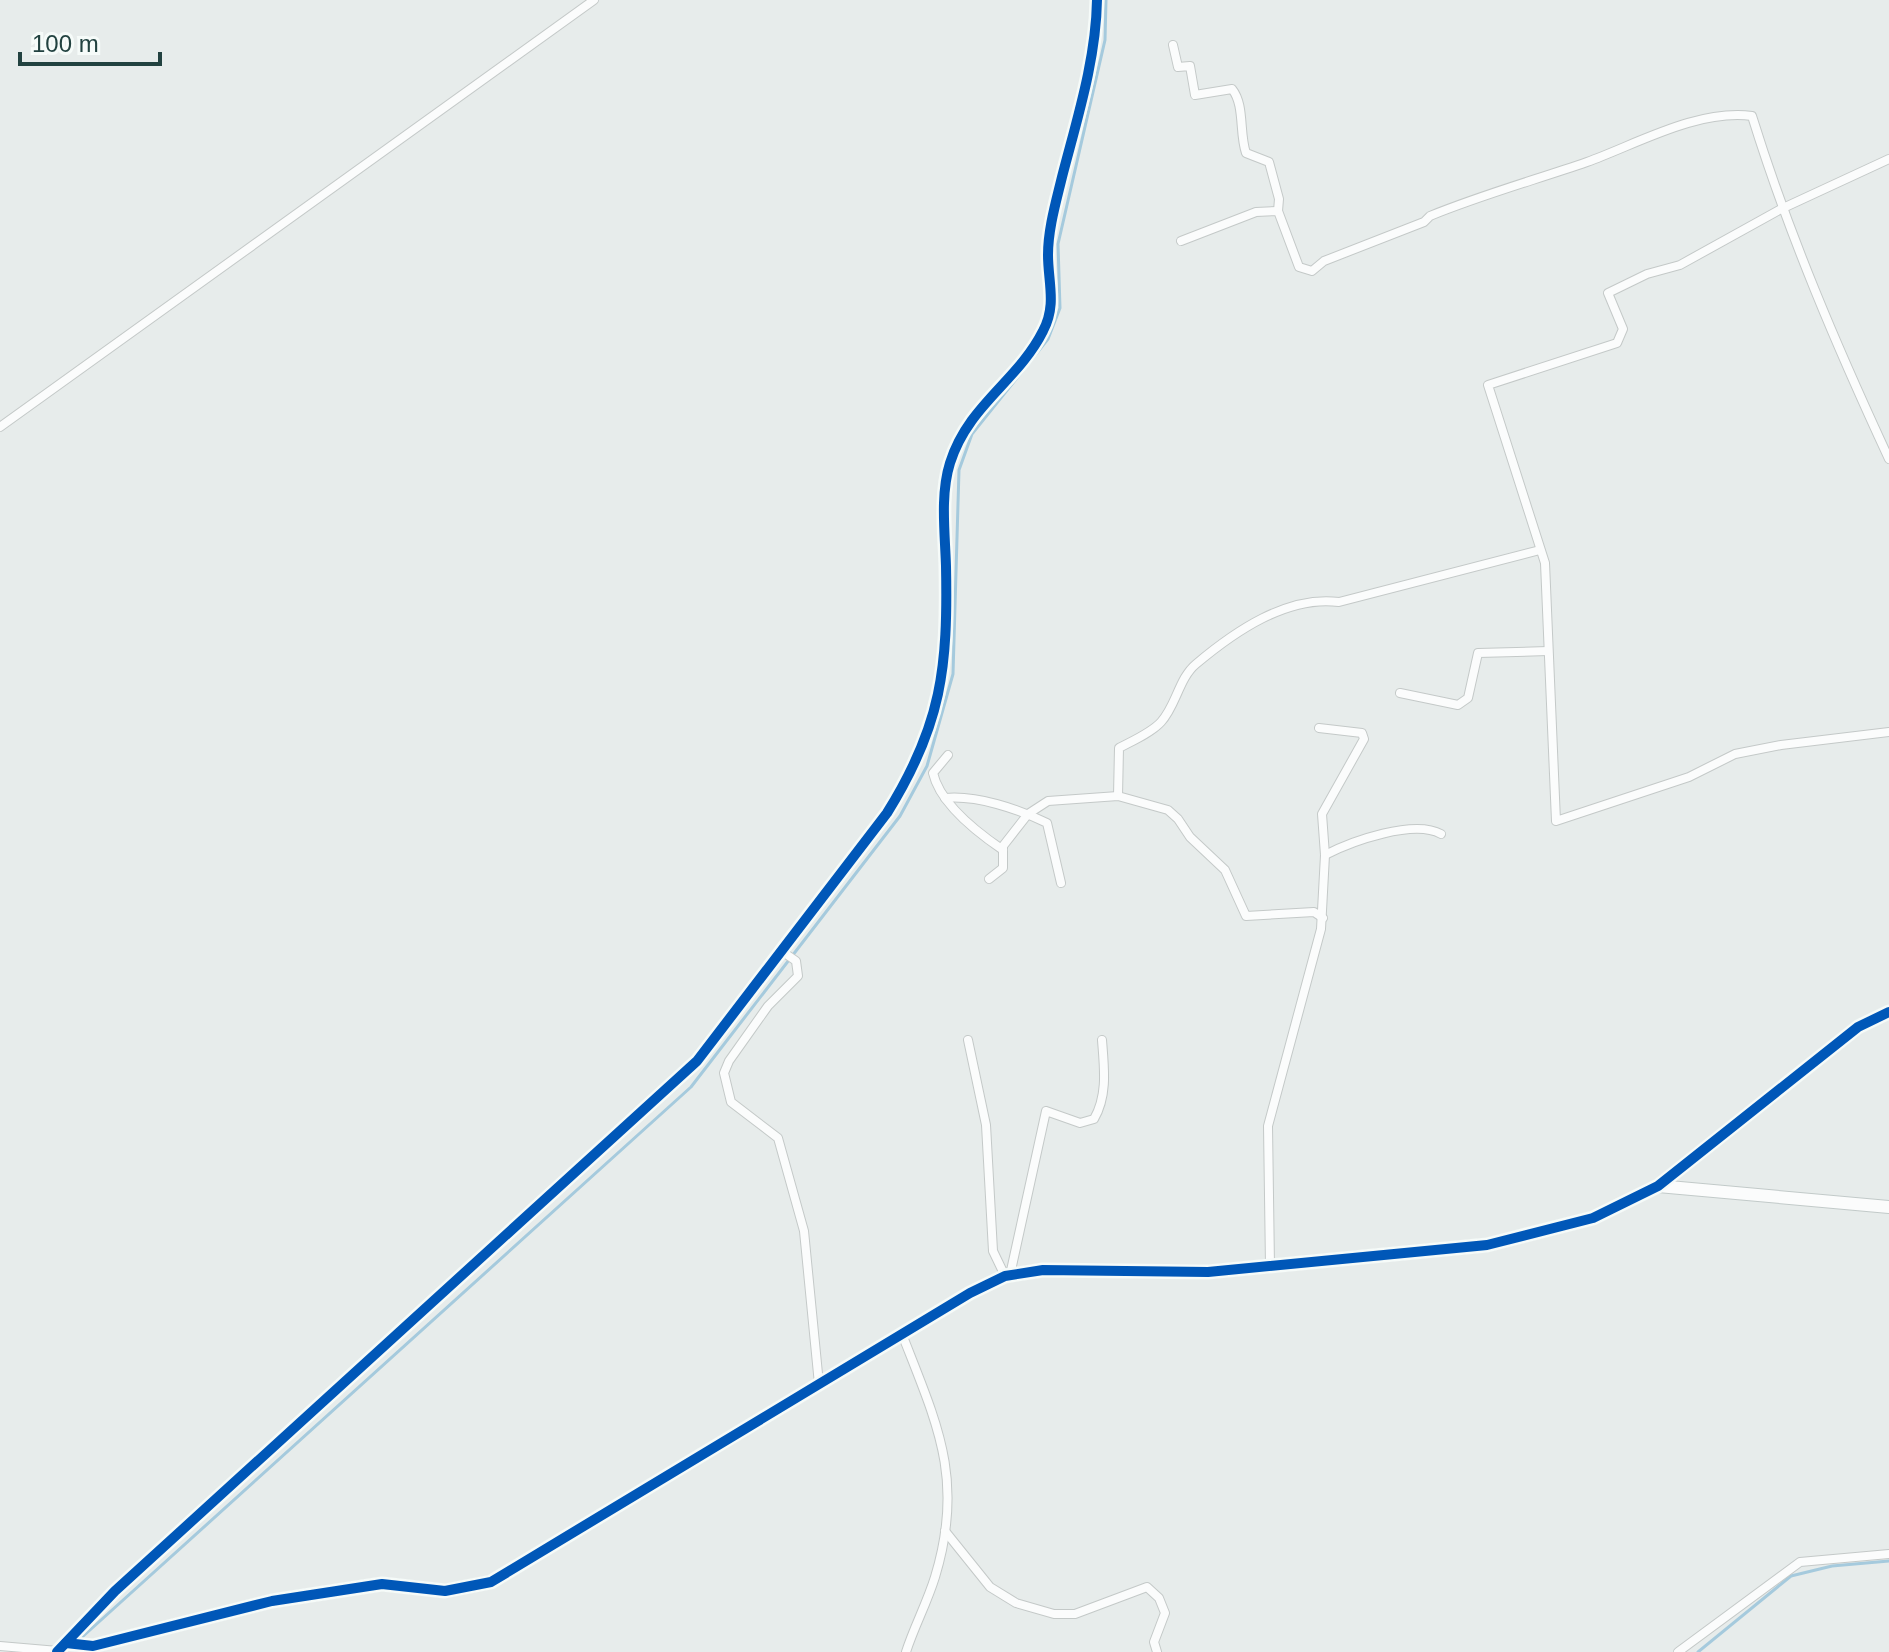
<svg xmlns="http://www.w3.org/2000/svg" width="1889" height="1652" font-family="Arial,sans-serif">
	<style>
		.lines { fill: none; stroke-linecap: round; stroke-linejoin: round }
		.stream { stroke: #a5cadd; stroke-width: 3 }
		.street-casing { stroke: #c4c9c8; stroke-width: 10 }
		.secondary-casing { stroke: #c2cac9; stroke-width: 14 }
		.street { stroke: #fbfcfc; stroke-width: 8 }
		.secondary { stroke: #fbfcfc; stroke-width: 12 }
		.cycleway-casing { stroke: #f6fbf9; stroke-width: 15 }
		.cycleway { stroke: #0057b8; stroke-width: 10 }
	</style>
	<rect width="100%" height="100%" fill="#e7eceb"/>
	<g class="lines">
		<g class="stream">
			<polyline points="80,1639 691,1087 900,816 927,766 953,674 959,470 972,434 1048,339 1060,308 1058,244 1105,40 1106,0"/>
			<polyline points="1698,1652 1791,1576 1832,1566 1889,1561"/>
		</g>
		<g class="street-casing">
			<g id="street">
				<path d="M1173,45L1178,67L1190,66L1195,95L1232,89C1245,105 1239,133 1246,153L1269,162L1279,199L1278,211"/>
				<polyline points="1889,159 1781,209 1680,265 1647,274 1608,293 1623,329 1617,343 1488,385 1545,563 1556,821 1689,777 1735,754 1781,745 1889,732"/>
				<path d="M1181,241L1256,212L1278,211L1299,267L1312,271L1324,261L1424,222L1430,216C1481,195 1535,180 1587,162C1637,144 1697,109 1752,116C1789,235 1837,347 1889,459"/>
				<polyline points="0,427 594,0"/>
				<polyline points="1400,693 1458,705 1468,698 1478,653 1548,651"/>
				<path d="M948,755L933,773C940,804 978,833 1003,850"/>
				<path d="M1118,796L1119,748C1132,741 1151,733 1161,722C1176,706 1179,678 1196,664C1234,632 1287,595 1339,602L1540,550"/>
				<path d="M945,798C977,795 1018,809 1047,823L1061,883"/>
				<path d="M1325,855C1352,841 1414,819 1441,834"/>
				<polyline points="989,879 1003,868 1003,846 1028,814 1048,801 1118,796 1168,810 1178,819 1190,837 1225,870 1246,916 1314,912 1323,918"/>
				<polyline points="783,952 796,961 798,976 768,1006 729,1061 724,1073 731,1102 778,1138 804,1231 819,1384"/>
				<polyline points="968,1040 986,1125 993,1251 1005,1276"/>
				<polyline points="1270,1266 1268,1126 1321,929 1325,855 1322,814 1364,739 1362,733 1319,728"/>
				<path d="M1010,1275L1046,1111L1080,1123L1094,1119C1108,1095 1104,1067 1102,1040"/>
				<path d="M902,1334C937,1424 965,1479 935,1577C927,1603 914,1627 906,1652"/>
				<polyline points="945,1531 990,1587 1016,1603 1054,1614 1075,1614 1147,1587 1159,1598 1165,1613 1154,1642 1157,1652"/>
				<polyline points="0,1646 58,1651"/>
				<path d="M57,1652L115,1591L697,1061L887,813C942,725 948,667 946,566C945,533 940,495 950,463C968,405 1018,381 1043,331C1057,305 1048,282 1048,255C1048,229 1056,202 1062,177C1077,119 1096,60 1097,0"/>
				<polyline points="1678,1652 1800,1562 1889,1554"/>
			</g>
		</g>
		<g class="secondary-casing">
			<g id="secondary">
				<polyline points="1658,1186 1889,1207"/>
				<polyline points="66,1643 93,1646 272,1601 382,1584 445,1591 491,1582 970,1293 1005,1276 1043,1270 1208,1272 1487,1245 1593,1218 1658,1186 1858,1027 1889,1012"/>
			</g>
		</g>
		<use href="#street" class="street"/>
		<use href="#secondary" class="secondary"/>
		<g class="cycleway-casing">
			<g id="cycleway">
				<polyline points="66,1643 93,1646 272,1601 382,1584 445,1591 491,1582 970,1293 1005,1276 1043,1270 1208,1272 1487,1245 1593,1218 1658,1186 1858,1027 1889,1012"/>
				<path d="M57,1652L115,1591L697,1061L887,813C942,725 948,667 946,566C945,533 940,495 950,463C968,405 1018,381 1043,331C1057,305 1048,282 1048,255C1048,229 1056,202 1062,177C1077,119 1096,60 1097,0"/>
			</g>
		</g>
		<use href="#cycleway" class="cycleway"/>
	</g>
	<path d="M20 52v12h140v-12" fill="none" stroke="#224240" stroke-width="4"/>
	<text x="32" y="52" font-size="24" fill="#224240" stroke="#f6fbf9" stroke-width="6" paint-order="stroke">100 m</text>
</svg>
